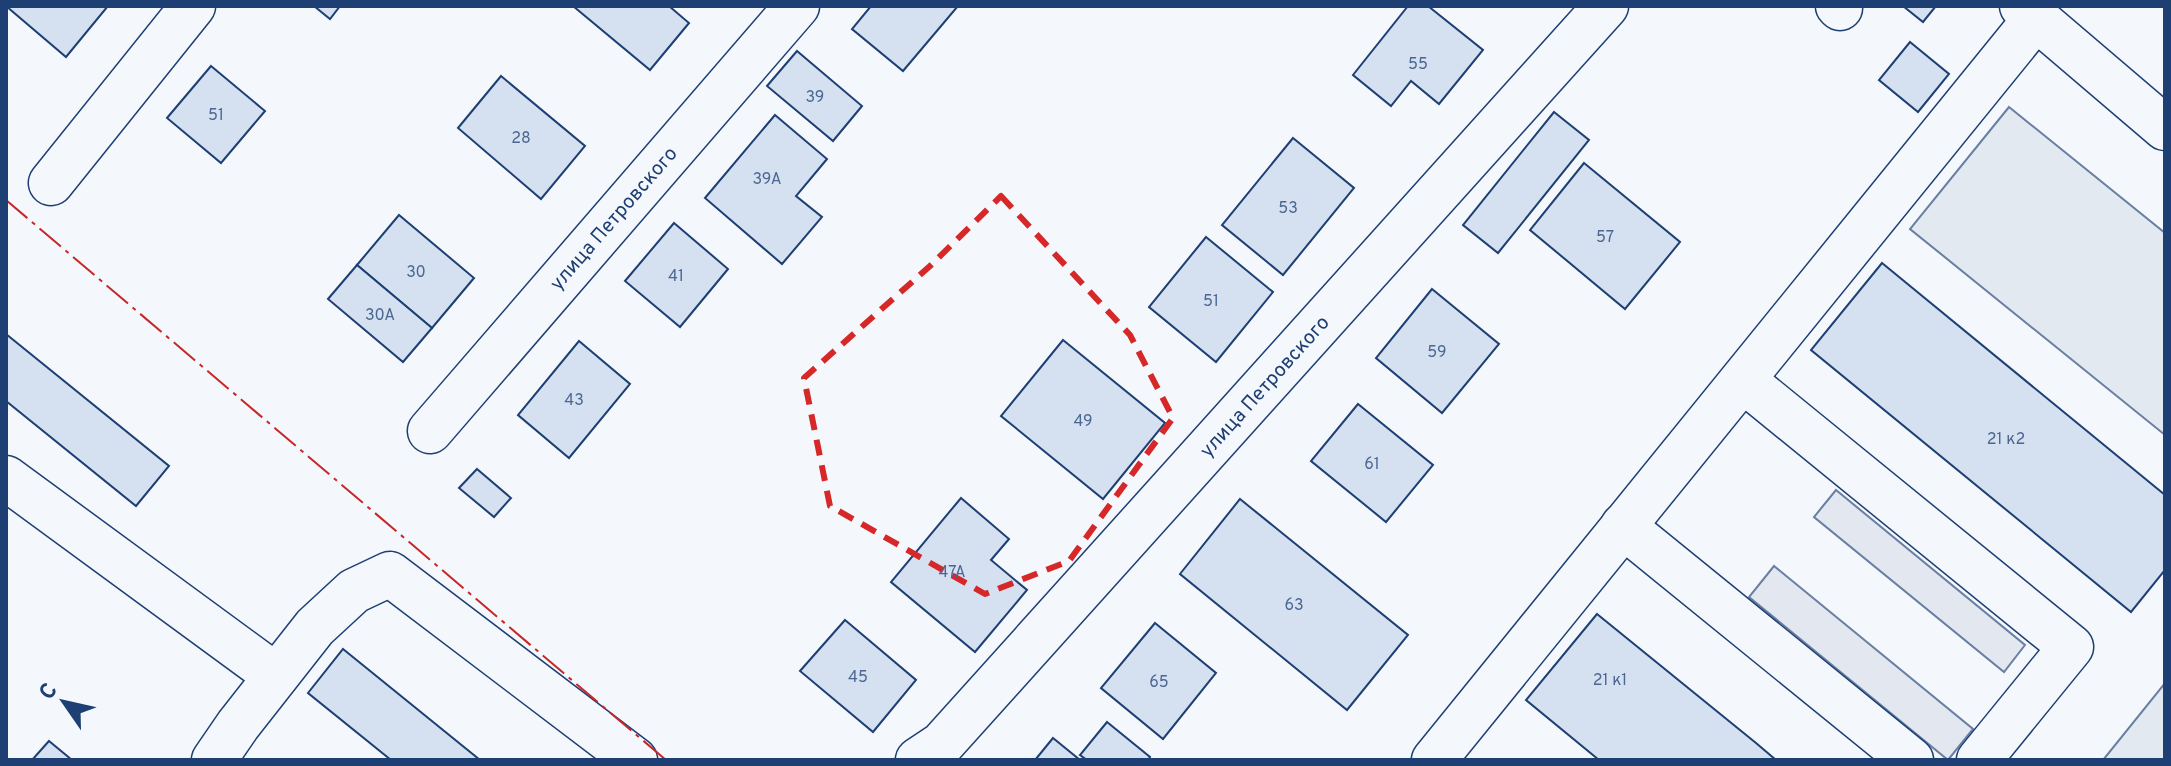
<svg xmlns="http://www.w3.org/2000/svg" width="2171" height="766" font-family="Overpass,sans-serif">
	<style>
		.green { fill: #e3e9f0; stroke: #687fa3; stroke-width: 2 }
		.parking { fill: #e3e8f0; stroke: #687fa3; stroke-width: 2 }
		.building { fill: #d5e0f0; stroke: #1d3f73; stroke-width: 2 }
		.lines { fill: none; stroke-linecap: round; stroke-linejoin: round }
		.minor-casing { stroke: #1d3f73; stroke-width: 47 }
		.minor { stroke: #f4f7fb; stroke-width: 44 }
		.power { stroke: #c62828; stroke-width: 2; stroke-dasharray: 28 6 4 6; stroke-linecap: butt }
		.marked { fill: none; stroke: #d62828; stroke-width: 6; stroke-dasharray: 16 10; stroke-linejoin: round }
		.labels { text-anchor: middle; stroke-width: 6; stroke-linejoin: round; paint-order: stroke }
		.number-label { font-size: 16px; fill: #4b6792 }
		.street-label { font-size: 20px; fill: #1d3f73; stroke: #f4f7fb }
	</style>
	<rect width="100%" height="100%" fill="#f4f7fb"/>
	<g class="green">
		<polygon points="2009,107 2165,233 2165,435 1910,229"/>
		<polygon points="2165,683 2165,760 2103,760"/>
	</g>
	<g class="parking">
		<polygon points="1836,490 2025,645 2004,672 1814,517"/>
		<polygon points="1774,566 1973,729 1948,760 1749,597"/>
	</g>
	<g class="building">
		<polygon points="6,6 108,6 66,57"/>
		<polygon points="314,6 340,6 330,19"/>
		<polygon points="573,6 669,6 689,23 650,70"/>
		<polygon points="871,6 958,6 903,71 852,29"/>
		<polygon points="1408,6 1428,6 1483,50 1439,104 1411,81 1391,106 1353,75"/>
		<polygon points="1903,6 1936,6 1923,22"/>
		<polygon points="1910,42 1949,74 1918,112 1879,80"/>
		<polygon points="797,51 862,106 833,141 767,86"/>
		<polygon points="211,66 265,111 221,163 167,118"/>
		<polygon points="501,76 585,146 541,199 458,128"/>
		<polygon points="1554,112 1589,140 1498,253 1463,225"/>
		<polygon points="775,115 827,159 796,196 822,217 782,264 705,198"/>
		<polygon points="1293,138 1354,188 1283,275 1222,225"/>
		<polygon points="1584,163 1680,242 1625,309 1530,230"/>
		<polygon points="399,215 474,278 432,328 357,265"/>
		<polygon points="674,223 728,269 680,327 625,281"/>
		<polygon points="1206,237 1273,292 1216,362 1149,307"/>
		<polygon points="1882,263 2165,495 2165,570 2131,612 1811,350"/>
		<polygon points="357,265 432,328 403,362 328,299"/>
		<polygon points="1432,289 1499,344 1442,413 1376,358"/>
		<polygon points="6,334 169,466 136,506 6,401"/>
		<polygon points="1063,340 1165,423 1103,499 1001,416"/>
		<polygon points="579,341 630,384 569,458 518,415"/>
		<polygon points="1358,404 1433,465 1386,522 1311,461"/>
		<polygon points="477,469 511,498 494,517 459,488"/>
		<polygon points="961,498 1009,539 991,560 1027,590 975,652 891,582"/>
		<polygon points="1240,499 1408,635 1347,710 1180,574"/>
		<polygon points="1597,614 1756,743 1776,760 1599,760 1526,700"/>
		<polygon points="845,620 916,680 873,732 800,671"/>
		<polygon points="1155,623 1216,673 1163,739 1101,688"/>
		<polygon points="343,649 480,760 391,760 308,693"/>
		<polygon points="1107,722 1150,757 1148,760 1087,760 1080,755"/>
		<polygon points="1053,738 1080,760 1035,760"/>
		<polygon points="49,741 72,760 32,760"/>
	</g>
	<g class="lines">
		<g class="minor-casing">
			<g id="minor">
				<polyline points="1838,6 1840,8"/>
				<polyline points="2022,6 2165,128"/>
				<polyline points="51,183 193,6"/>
				<polyline points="1743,380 2071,647 1979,760"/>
				<polyline points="430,431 797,6"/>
				<polyline points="6,478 276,676"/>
				<polyline points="1623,526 1911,760"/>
				<polyline points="214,760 238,725 315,627 354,591 390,574 635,760"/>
				<polyline points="918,760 942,744 1606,6"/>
				<polyline points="1434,760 2036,18"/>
			</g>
		</g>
		<use href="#minor" class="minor"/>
		<polyline class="power" points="6,200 666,760"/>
	</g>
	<path class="marked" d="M1001,196L1130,335L1173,418L1069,561L985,594L830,506L804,378L930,266Z"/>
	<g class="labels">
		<g class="number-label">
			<text x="1418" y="69">55</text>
			<text x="815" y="102">39</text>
			<text x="216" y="120">51</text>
			<text x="521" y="143">28</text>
			<text x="767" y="184">39А</text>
			<text x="1288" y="213">53</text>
			<text x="1605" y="242">57</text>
			<text x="416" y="277">30</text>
			<text x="676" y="281">41</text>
			<text x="1211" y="306">51</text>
			<text x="380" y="320">30А</text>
			<text x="1437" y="357">59</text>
			<text x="574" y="405">43</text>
			<text x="1083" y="426">49</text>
			<text x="2006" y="444">21 к2</text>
			<text x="1372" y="469">61</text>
			<text x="952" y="577">47А</text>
			<text x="1294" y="610">63</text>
			<text x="858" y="682">45</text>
			<text x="1610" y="685">21 к1</text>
			<text x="1159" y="687">65</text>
		</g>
		<g class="street-label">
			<text transform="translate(613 218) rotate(-49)" y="7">улица Петровского</text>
			<text transform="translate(1264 386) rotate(-48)" y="7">улица Петровского</text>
		</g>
	</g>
	<rect width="2171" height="766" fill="none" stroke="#1d3f73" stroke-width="16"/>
	<g transform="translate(64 702) rotate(304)" stroke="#f4f7fb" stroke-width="6" paint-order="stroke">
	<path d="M0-6L14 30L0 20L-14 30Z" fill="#1d3f73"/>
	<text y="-12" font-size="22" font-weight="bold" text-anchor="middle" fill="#1d3f73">С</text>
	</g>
</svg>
